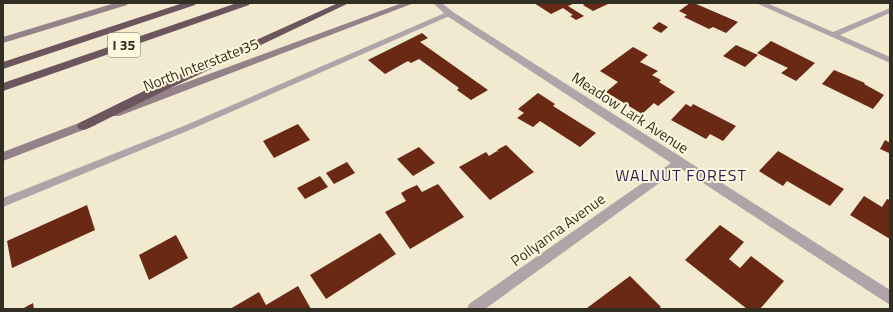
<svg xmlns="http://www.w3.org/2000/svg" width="893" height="312" font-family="'Titillium Web',sans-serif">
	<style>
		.building { fill: #6a2915 }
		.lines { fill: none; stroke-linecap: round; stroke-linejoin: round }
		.service { fill: #b0a4a8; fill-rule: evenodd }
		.minor { fill: #b0a4a8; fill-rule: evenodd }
		.secondary { fill: #948288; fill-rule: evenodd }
		.motorway { fill: #6d555e; fill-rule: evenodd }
		.labels { text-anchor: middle; stroke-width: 4; stroke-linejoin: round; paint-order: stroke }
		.shield { fill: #fff7dd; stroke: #6f6a5c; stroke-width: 1 }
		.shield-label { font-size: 14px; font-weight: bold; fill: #312e24 }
		.street-label { font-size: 15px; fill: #312e24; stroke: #fff7dd }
		.neighbourhood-label { font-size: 16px; letter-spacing: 1px; fill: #2e1c56; stroke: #fff7dd }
	</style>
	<rect width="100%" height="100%" fill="#f2ead0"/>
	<g class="building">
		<polygon points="534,3 575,3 568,6 584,16 576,20 570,16 573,15 563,8 551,14"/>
		<polygon points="582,3 606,3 608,4 593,11 583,5 584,4"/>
		<polygon points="690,3 694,3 738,22 726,33 713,27 709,29 684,17 687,15 679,11"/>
		<polygon points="659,22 668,27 661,33 652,28"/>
		<polygon points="422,33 428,38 420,42 488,90 471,100 457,90 459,88 419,59 411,63 408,61 385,74 368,60"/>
		<polygon points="771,41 815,63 796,81 781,73 788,68 757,53"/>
		<polygon points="736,45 758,55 745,67 723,56"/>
		<polygon points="633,47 648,55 640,62 658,71 652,75 661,80 659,82 675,92 658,106 654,103 642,114 606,92 618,82 600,71"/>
		<polygon points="834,70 865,83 864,84 884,95 873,109 822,84"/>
		<polygon points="538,93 555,104 553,106 596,133 580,147 540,121 533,127 517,118 524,113 518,109"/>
		<polygon points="686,104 691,107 693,104 736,126 723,141 710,134 706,139 671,120"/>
		<polygon points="298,124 310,140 274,158 263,141"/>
		<polygon points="885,140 890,143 889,153 880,149"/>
		<polygon points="506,145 534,172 490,200 459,167 486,152 489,156 497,151 499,152 497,150"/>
		<polygon points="419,147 435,163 413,176 397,159"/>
		<polygon points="778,151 844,189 830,206 787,181 783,186 759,171"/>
		<polygon points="347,162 355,173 334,184 326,173"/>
		<polygon points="320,176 328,187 305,199 297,188"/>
		<polygon points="438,184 464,217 410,249 385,212 406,201 401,193 406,190 417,185 422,192"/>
		<polygon points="864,196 882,207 887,199 890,200 890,239 850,215"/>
		<polygon points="87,205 95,230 12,268 7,241"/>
		<polygon points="720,225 744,242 729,259 740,268 751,256 784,281 760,309 747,309 685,260"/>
		<polygon points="380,233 396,254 326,299 310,275"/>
		<polygon points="176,235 188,258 149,280 139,255"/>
		<polygon points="630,276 661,307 658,309 588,309 587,308"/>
		<polygon points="298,286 311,309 230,309 259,292 266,305"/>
		<polygon points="33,303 34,309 22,309"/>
	</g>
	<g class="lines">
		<polygon class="service" points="447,12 453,12 454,14 192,129 3,207 3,198 186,125"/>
		<g class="minor">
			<polygon points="433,3 442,3 453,12 890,290 890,305 680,168 485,309 467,309 469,304 671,163 447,16"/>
			<polygon points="756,3 767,3 833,32 890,8 890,13 840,35 890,57 890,63"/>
		</g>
		<g class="secondary">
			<polygon points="115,3 128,3 127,5 3,43 3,37"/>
			<polygon points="402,3 414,3 119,116 111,116 110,113 111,110"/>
			<polygon points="92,118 96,119 97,122 96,125 3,161 3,152"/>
		</g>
		<g class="motorway">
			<polygon points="183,3 196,3 195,5 3,69 3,62"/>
			<polygon points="237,3 250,3 249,5 3,91 3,83"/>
			<polygon points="338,3 349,3 158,94 87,129 83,130 79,129 77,126 79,123 150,88"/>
		</g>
	</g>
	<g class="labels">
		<rect class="shield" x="108" y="33" width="32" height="24" rx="3"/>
		<g class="shield-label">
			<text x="124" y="50">I 35</text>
		</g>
		<g class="street-label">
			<text transform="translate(201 65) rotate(-21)" y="5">North Interstate 35</text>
			<text transform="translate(630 113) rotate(33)" y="5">Meadow Lark Avenue</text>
			<text transform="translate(558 230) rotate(-36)" y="5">Pollyanna Avenue</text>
		</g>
		<g class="neighbourhood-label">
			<text x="681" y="181">WALNUT FOREST</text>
		</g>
	</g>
	<rect width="893" height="312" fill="none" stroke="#312e24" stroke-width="8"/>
</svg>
